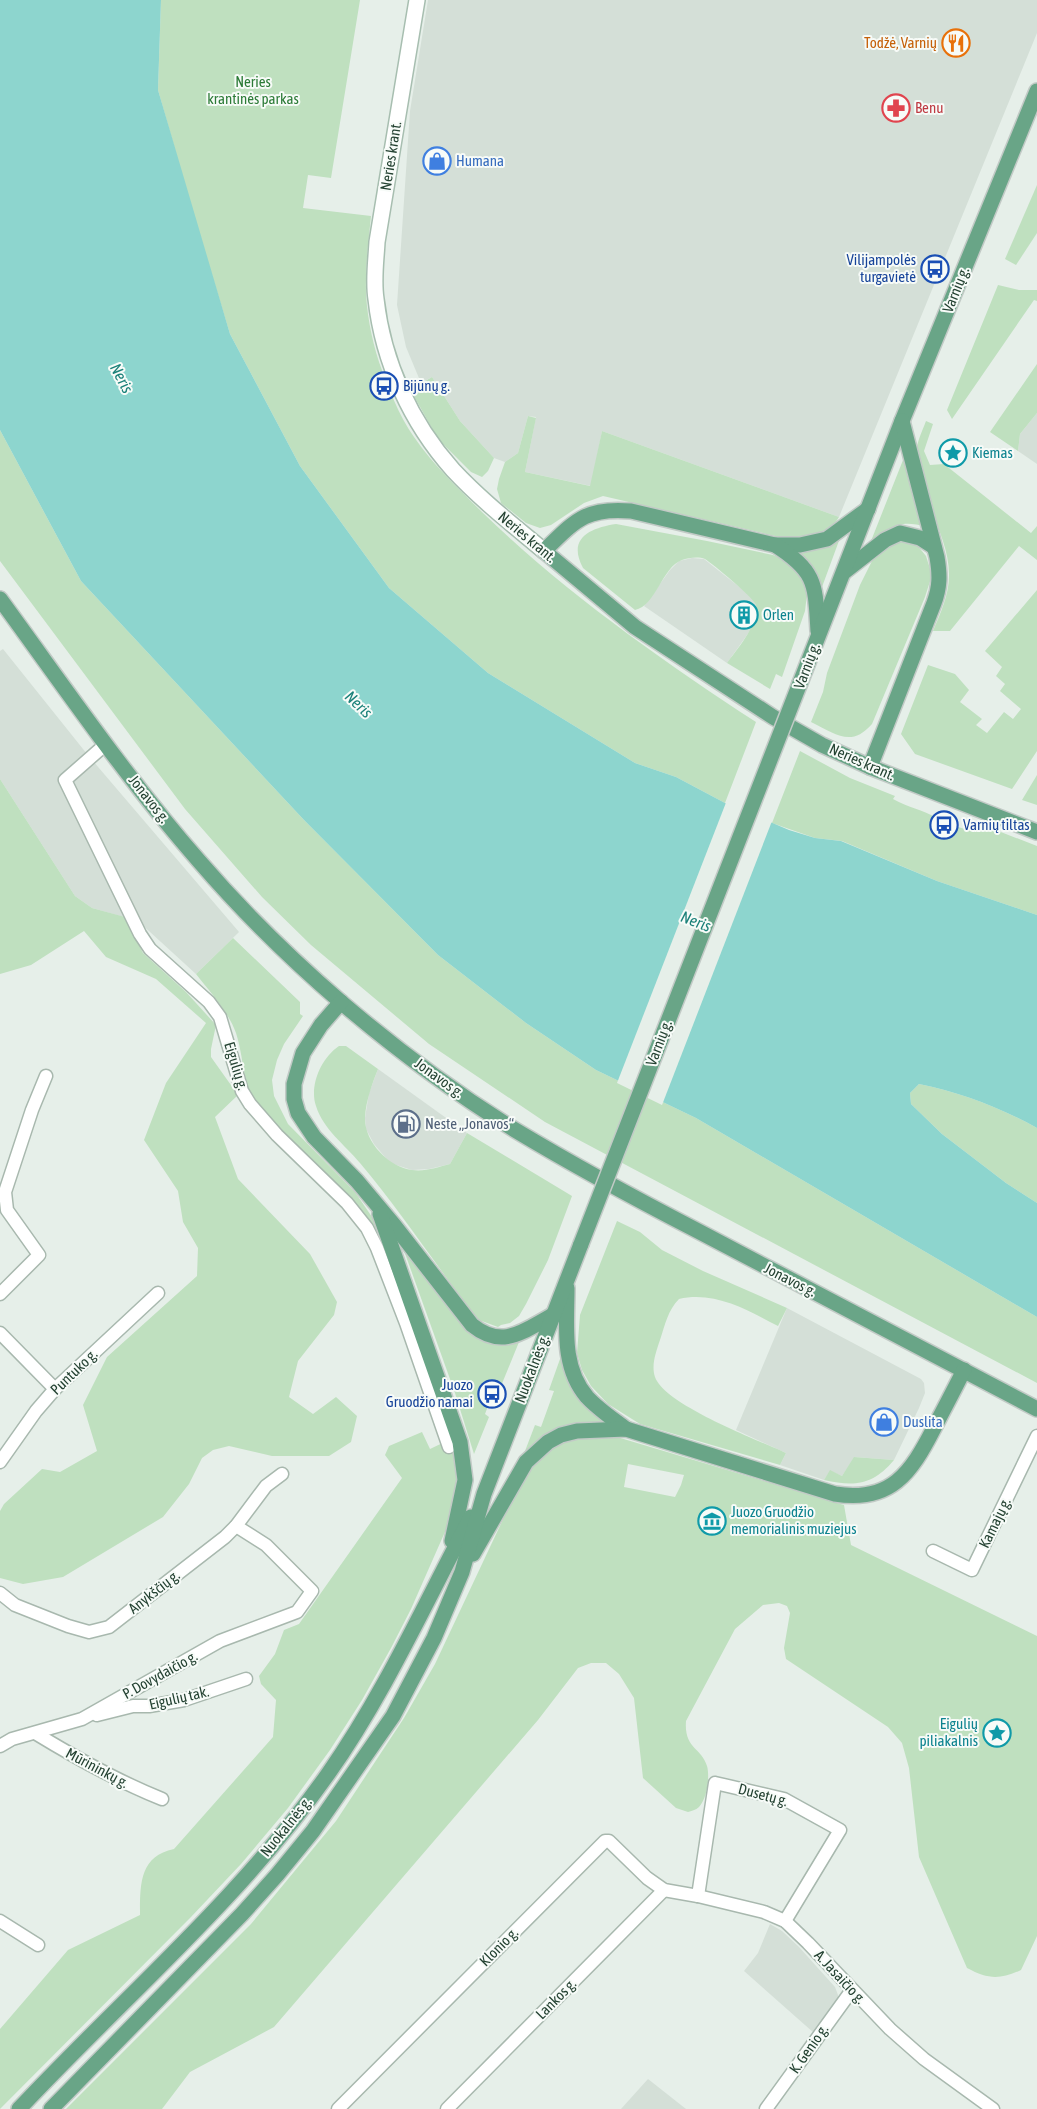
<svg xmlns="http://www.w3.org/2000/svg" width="1037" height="2109" font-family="'Asap Condensed',sans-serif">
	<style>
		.built { fill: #d4dfd7 }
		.green { fill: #bfe0bf; fill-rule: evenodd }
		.water { fill: #8dd5ce }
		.pier { fill: #e6efe9 }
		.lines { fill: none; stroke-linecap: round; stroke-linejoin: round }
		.street-casing { stroke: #a8b8ae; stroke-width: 15 }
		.secondary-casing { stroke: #a7beb0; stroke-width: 18 }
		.primary-casing { stroke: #c2cac6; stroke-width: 18 }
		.street { stroke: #fff; stroke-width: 12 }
		.secondary { stroke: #fff; stroke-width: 15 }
		.primary { stroke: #69a587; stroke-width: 15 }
		.primary-bridge-casing { stroke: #c2cac6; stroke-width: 18; stroke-linecap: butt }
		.primary-bridge { stroke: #69a587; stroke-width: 15 }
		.labels { text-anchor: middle; stroke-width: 4; stroke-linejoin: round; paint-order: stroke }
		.food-label { font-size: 15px; fill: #c56008; stroke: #f7fbf8; text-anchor: end }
		.park-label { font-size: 15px; fill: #2c7b37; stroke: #f7fbf8 }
		.health-label { font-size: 15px; fill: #be3a42; stroke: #f7fbf8; text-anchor: start }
		.street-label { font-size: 15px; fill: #244232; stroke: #f7fbf8 }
		.shop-label { font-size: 15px; fill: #366cbe; stroke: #f7fbf8; text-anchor: start }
		.transit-label { font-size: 15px; fill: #164399; stroke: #f7fbf8; text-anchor: end }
		.culture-label { font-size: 15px; fill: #0d838f; stroke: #f7fbf8; text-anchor: start }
		.service-label { font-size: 15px; fill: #4e5e75; stroke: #f7fbf8; text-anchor: start }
		.water-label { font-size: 16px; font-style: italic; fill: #1b8179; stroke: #f7fbf8 }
	</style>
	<rect width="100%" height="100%" fill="#e6efe9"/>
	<g class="built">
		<polygon points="428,0 1037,0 1037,33 839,517 602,431 591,486 525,472 536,417 528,416 518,453 505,462 494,458 460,421 432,377 421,383 406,347 397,305 410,111"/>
		<polygon points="1037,413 1037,464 1018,451 1020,434"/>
		<polygon points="692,558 704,559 752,597 757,607 752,628 727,663 644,606 670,570 679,561"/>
		<polygon points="3,649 87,754 239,932 196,974 138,921 92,908 75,896 0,779 0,651"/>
		<polygon points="378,1069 467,1133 450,1164 429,1169 412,1170 390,1163 374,1144 366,1129 365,1118 369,1093"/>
		<polygon points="787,1308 921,1379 924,1383 925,1393 919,1408 894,1460 855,1457 842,1476 830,1471 824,1480 780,1465 786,1453 736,1430"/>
		<polygon points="770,1924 782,1931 799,1947 835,1987 838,1995 838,1999 814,2033 744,1971 758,1953"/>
		<polygon points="648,2079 686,2109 621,2109"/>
	</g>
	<g class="green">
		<path d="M161,0H360L331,178L308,175L303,208L371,216C369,237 366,258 366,280C365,306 371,337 379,362C388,387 399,416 414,437C434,466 459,489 483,513C566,593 660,659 756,722L725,803L676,777L635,763L488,673L389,588L300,466L230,334L194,216L158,90Z"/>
		<polygon points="1037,185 1037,233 1016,265 1005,259"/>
		<polygon points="998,285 1019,290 1037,290 1037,301 1034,300 952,419 947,410"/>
		<polygon points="1037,364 1037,413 1020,434 1018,451 990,432"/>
		<polygon points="432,377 460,421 494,458 488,471 482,477 471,472 438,439 415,398 414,390 417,386"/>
		<path d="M528,416L536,418L525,472L590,486L602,431L839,517C824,541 809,540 784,538L603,496L584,503L551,525L540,528L526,523L501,503L497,489L499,479L505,462L518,453Z"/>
		<path d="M926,421L933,424L924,451L930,465L944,464L1031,533L1037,526V560L1019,546L950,631H933C940,614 949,595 949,576C950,537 919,497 916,458C915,445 922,432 926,421Z"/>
		<polygon points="0,430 81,581 304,820 438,955 526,1023 596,1070 696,1118 1037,1317 1037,1383 545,1122 429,1044 311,945 262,897 185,809 0,561"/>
		<path d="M905,455L927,527C896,518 892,528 869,546Z"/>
		<path d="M616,524L707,541L773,555L787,561L805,583L807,594L805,611L782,677L776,674L770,689L727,663C737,649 760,623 756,605C754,598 713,564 705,559C698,556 688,558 682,560C662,567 656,606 635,610L583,568C567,538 590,528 616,524Z"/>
		<polygon points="840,538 822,587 818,577 799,551"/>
		<path d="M901,540L917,545L926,556L932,575L925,597L872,724C851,748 836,734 811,722L823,692L827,673L860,585L875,555L887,544Z"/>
		<polygon points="1037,590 1037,751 1012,789 915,754 901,734 928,665 955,674 969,690 960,702 982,719 976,725 987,733 1004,712 1013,719 1021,709 1000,691 1005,684 996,676 1002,667 985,651"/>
		<path d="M800,751L850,778L895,796L893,799C907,807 923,810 937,818V821L972,831L975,827H988L1037,846V915L937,881L842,841L815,838L772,823Z"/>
		<polygon points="1037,775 1037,805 1022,800"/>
		<polygon points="0,779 75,896 92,908 125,917 143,953 186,992 216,1025 211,1049 211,1057 238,1095 215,1117 238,1179 310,1254 337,1302 334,1315 298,1361 289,1397 313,1414 336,1397 357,1416 351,1442 329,1456 272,1456 229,1446 213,1450 202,1458 189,1484 163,1517 63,1577 23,1584 0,1578 0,1511 4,1504 42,1469 60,1472 97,1451 83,1405 107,1357 197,1276 198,1248 183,1222 178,1191 144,1140 166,1083 206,1023 156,979 106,957 84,931 31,965 0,974"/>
		<path d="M233,938L300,1002V1014L303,1016L284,1044L277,1060L272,1080L274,1096L288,1124L355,1192L372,1217L385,1244L431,1373L383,1250L255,1105C242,1079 244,1058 236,1033C228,1011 210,992 196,974Z"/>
		<path d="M339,1046H346L378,1069C372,1084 366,1101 365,1117C364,1142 389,1167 412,1170C425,1172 438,1167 450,1164L467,1133L572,1196L548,1260L526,1304L519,1316L510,1323L501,1325L498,1327L479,1320L465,1303C430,1256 397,1207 360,1163C345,1145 323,1129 316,1106C309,1086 321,1058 339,1046Z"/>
		<path d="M919,1084C960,1092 1001,1108 1037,1128V1203L1006,1183L942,1134L911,1104L910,1093Z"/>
		<path d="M617,1221L640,1232L662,1250L703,1271L787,1308L778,1326C747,1310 715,1291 679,1299C668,1310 665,1325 660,1340C656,1352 651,1365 655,1377C665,1405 758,1440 786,1453L780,1465L640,1424L608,1404L591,1386L582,1370L577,1353L580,1315Z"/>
		<polygon points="402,1245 483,1339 496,1345 519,1342 501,1386 496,1385 485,1414 489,1417 474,1454 455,1393"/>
		<polygon points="560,1359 563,1359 611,1425 525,1451 535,1425 541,1427 554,1391 549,1390"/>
		<path d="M422,1432L430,1449L455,1437L459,1481L448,1525L411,1609L391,1648L362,1700L330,1750L288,1808L241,1864L191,1917L0,2109V2029L68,1950L140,1915C140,1886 139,1856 174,1849L273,1737L276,1700L261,1684L259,1676L275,1654L284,1630L299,1624L402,1478L385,1455L389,1446Z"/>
		<path d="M602,1434L617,1437L844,1505L851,1545L1037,1636V1936L1021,1970C999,1980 988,1979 967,1968L919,1857L909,1768L902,1743L888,1727L786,1659L784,1648L790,1613L787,1606L779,1603L763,1605L735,1629L686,1721C684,1749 701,1747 707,1766C710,1776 707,1799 699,1807C696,1810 691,1811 688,1812L676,1808L643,1778L634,1698L619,1674L606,1663H591L578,1668L538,1720L274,2027L190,2072L162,2109H66L251,1924L336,1821L404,1718L435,1664L506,1513L532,1463L562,1440ZM628,1464L684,1475L681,1485L675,1497L624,1487Z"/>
		<path d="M854,1457L894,1460C873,1485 855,1487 824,1480L830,1470L842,1476Z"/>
	</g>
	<path class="water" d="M0,0H161L158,90L230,334L300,466L389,588L488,673L635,763L676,777L725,803L789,830L815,838L841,841L937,881L1037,915V1128C1001,1108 960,1092 919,1084L910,1093L911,1104L942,1134L1006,1183L1037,1203V1317L696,1118L596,1070L526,1023L438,955L304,820L81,581L0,430Z"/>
	<polygon class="pier" points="727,800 772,821 662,1105 617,1083"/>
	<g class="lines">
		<g class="street-casing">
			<g id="street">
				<polyline points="106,744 65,780 140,934 150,949 209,1002 220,1017 242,1091 250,1104 277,1135 347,1203 367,1228 377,1248 406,1323 449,1447"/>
				<polyline points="0,1294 39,1255 7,1210 5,1192 32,1110 46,1076"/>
				<polyline points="0,1333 55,1389"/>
				<polyline points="0,1462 36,1411 55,1389 158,1293"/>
				<polyline points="933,1551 972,1570 1037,1436"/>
				<polyline points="0,1593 15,1605 68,1626 89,1632 109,1627 225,1537 236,1526 266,1486 282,1474"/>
				<polyline points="97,1715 133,1706 149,1706 184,1700 246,1679"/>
				<path d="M35,1733C76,1758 117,1781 162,1799"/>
				<polyline points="0,1746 12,1739 82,1719 220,1641 297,1612 312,1591 266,1545 236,1526"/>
				<polyline points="698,1896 715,1783 784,1799 840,1830 785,1921"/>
				<polyline points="0,1921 38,1945"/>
				<polyline points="338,2109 605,1841 609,1841 647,1878 664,1890 698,1896 764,1912 785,1921 808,1943 890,2029 924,2059 993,2109"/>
				<polyline points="447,2109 664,1890"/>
				<polyline points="766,2109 852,1990"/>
			</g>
		</g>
		<g class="secondary-casing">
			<path id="secondary" d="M417,0L377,242C376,261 373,280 376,299C383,362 411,423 453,470C481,500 513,525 544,551"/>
		</g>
		<g class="primary-casing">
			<g id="primary">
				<path d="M868,509L827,539L800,545H775L631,511C585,507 575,521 544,551L635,627L773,717L822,745L870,767L1037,832"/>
				<path d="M775,545C817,572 815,584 818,631"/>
				<polyline points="844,572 885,540 900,533 920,538 934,547"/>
				<path d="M0,599C65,688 127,779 199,861C243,912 292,960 342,1003C396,1049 455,1093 515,1130C575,1166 636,1199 698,1231C810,1291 924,1349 1037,1409"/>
				<polyline points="800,683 902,421 1037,91"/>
				<path d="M870,767L934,603C940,587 940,575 937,557L902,421"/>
				<path d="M341,1002L321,1025L303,1053L294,1084V1099L298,1113L314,1137L357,1181L394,1225L472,1325C503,1350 523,1331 553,1315"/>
				<polyline points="380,1214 460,1442 465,1480 452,1541"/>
				<path d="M567,1288C567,1325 561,1367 587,1397C598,1409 613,1419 626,1429"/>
				<path d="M473,1554L526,1462L548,1442L561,1435L577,1431L626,1429L835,1494C891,1503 911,1473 934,1428C944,1409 954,1390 964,1370"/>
				<path d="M19,2109C123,1998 240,1899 328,1774C385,1693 425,1603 471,1517"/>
				<polyline points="51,2109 242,1914 277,1875 313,1831 393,1716 434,1638 462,1572 484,1494 581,1244"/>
			</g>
		</g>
		<use href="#street" class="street"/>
		<use href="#secondary" class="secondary"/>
		<use href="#primary" class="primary"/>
		<g class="primary-bridge-casing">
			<polyline id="primary-bridge" points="581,1244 800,683"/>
		</g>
		<use href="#primary-bridge" class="primary-bridge"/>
	</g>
	<defs>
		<g id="restaurant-ring" transform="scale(1.4375)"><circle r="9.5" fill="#f7fbf8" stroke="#e8710a" stroke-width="1.5"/><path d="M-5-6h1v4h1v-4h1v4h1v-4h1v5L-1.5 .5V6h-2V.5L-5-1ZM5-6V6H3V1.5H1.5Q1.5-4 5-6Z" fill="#e8710a"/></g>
		<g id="pharmacy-ring" transform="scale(1.4375)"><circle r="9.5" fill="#f7fbf8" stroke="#e0444e" stroke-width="1.5"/><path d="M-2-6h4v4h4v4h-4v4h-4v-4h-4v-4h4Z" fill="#e0444e"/></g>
		<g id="shop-ring" transform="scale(1.4375)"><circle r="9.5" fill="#f7fbf8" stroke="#3f7fe0" stroke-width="1.5"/><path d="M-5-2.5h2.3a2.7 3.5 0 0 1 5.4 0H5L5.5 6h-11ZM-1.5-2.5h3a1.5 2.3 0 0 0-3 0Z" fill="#3f7fe0"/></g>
		<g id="bus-ring" transform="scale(1.4375)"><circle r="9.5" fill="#f7fbf8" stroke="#1a4fb4" stroke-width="1.5"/><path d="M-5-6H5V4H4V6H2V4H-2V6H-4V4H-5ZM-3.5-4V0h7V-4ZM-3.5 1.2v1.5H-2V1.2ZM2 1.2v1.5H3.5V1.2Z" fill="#1a4fb4"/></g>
		<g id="sight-ring" transform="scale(1.4375)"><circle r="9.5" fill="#f7fbf8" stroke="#0f9aa8" stroke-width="1.5"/><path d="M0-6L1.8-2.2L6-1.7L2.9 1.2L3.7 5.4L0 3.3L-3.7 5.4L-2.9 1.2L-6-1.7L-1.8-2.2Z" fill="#0f9aa8"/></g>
		<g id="building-ring" transform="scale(1.4375)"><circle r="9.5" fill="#f7fbf8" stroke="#0f9aa8" stroke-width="1.5"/><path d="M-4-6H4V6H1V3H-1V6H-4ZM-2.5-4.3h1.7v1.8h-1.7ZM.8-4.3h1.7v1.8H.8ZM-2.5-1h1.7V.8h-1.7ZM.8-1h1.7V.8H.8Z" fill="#0f9aa8"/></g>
		<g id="fuel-ring" transform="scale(1.4375)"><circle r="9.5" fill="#f7fbf8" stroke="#5c6f8a" stroke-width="1.5"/><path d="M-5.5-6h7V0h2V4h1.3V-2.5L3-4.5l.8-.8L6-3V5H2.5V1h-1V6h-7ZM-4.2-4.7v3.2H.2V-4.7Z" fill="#5c6f8a"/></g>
		<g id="museum-ring" transform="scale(1.4375)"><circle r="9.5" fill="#f7fbf8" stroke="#0f9aa8" stroke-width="1.5"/><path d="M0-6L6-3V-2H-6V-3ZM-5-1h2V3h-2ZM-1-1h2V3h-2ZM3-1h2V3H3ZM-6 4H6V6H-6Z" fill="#0f9aa8"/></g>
	</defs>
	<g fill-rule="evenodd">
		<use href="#restaurant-ring" x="956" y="43"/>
		<use href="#pharmacy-ring" x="896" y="108"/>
		<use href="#shop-ring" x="437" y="161"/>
		<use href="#bus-ring" x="935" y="269"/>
		<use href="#bus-ring" x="384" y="386"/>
		<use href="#sight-ring" x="953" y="453"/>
		<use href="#building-ring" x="744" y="615"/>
		<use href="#bus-ring" x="944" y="825"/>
		<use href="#fuel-ring" x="406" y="1124"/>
		<use href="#bus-ring" x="492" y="1394"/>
		<use href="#shop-ring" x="884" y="1422"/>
		<use href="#museum-ring" x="712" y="1521"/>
		<use href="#sight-ring" x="997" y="1733"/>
	</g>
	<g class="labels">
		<g class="food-label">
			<text x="937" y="48">Todžė, Varnių</text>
		</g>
		<g class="park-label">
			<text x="253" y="87">Neries<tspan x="253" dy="17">krantinės parkas</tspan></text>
		</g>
		<g class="health-label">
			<text x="915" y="113">Benu</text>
		</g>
		<g class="street-label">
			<text transform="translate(391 156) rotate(-81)" y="5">Neries krant.</text>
			<text transform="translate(956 290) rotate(-68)" y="5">Varnių g.</text>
			<text transform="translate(527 537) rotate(40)" y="5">Neries krant.</text>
			<text transform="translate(807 666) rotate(-69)" y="5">Varnių g.</text>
			<text transform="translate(862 762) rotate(24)" y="5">Neries krant.</text>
			<text transform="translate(149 799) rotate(52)" y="5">Jonavos g.</text>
			<text transform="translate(659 1043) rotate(-69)" y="5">Varnių g.</text>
			<text transform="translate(236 1066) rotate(73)" y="5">Eigulių g.</text>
			<text transform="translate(439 1078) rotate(36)" y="5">Jonavos g.</text>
			<text transform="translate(790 1280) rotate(27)" y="5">Jonavos g.</text>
			<text transform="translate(532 1369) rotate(-69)" y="5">Nuokalnės g.</text>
			<text transform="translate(74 1372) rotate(-44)" y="5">Puntuko g.</text>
			<text transform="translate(995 1523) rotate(-64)" y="5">Kamajų g.</text>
			<text transform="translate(154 1592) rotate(-38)" y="5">Anykščių g.</text>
			<text transform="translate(160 1675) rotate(-29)" y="5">P. Dovydaičio g.</text>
			<text transform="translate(179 1698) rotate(-13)" y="5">Eigulių tak.</text>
			<text transform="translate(97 1768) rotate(28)" y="5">Mūrininkų g.</text>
			<text transform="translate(763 1795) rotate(15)" y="5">Dusetų g.</text>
			<text transform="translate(286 1827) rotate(-51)" y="5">Nuokalnės g.</text>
			<text transform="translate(499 1947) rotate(-45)" y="5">Klonio g.</text>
			<text transform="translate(840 1977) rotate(47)" y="5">A. Jasaičio g.</text>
			<text transform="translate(556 1999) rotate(-45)" y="5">Lankos g.</text>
			<text transform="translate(809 2049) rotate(-55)" y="5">K. Genio g.</text>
		</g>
		<g class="shop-label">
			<text x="456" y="166">Humana</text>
			<text x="903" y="1427">Duslita</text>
		</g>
		<g class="transit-label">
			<text x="916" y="265">Vilijampolės<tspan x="916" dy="17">turgavietė</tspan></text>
			<text x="403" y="391" text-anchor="start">Bijūnų g.</text>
			<text x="963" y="830" text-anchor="start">Varnių tiltas</text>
			<text x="473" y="1390">Juozo<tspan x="473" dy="17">Gruodžio namai</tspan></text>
		</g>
		<g class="culture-label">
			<text x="972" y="458">Kiemas</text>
			<text x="763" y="620">Orlen</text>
			<text x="731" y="1517">Juozo Gruodžio<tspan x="731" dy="17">memorialinis muziejus</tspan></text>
			<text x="978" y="1729" text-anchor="end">Eigulių<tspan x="978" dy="17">piliakalnis</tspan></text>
		</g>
		<g class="service-label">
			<text x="425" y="1129">Neste „Jonavos“</text>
		</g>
		<g class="water-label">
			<text transform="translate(122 378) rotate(62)" y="6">Neris</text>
			<text transform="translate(359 704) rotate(44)" y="6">Neris</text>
			<text transform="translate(696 921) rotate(21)" y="6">Neris</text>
		</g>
	</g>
</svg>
